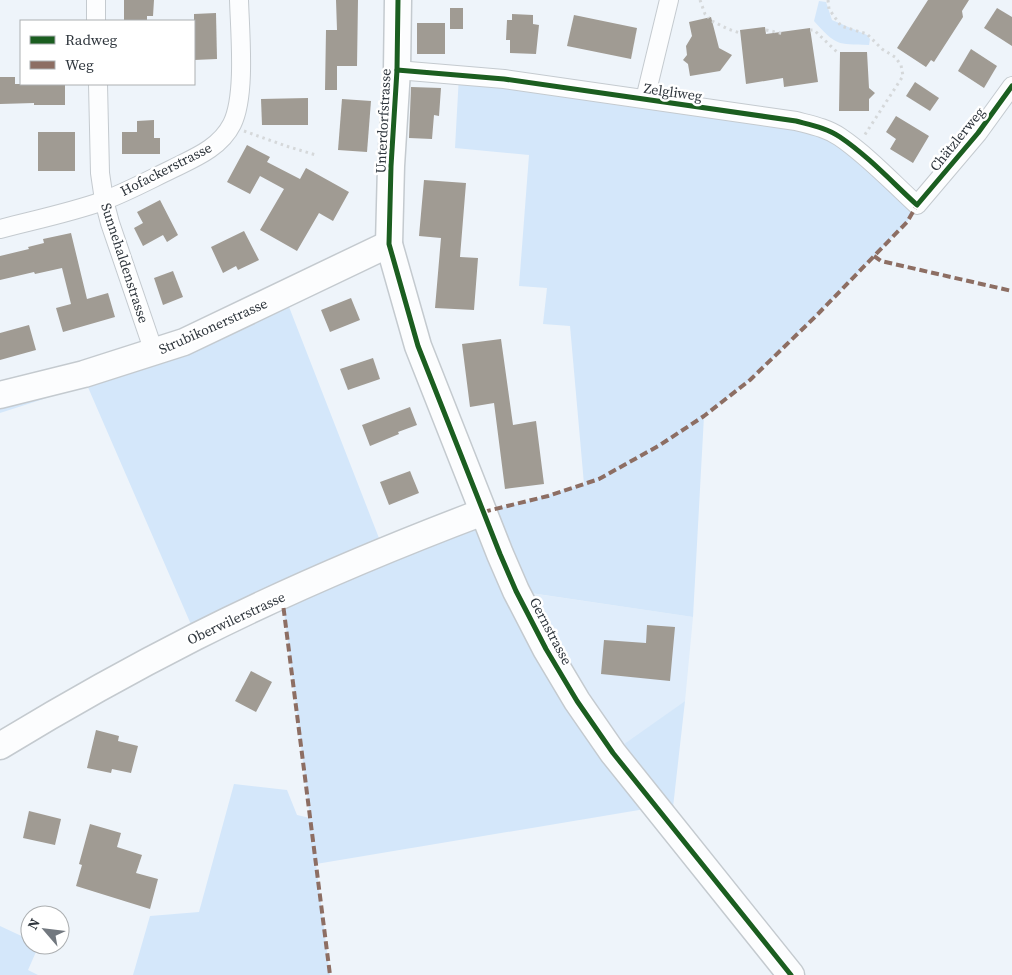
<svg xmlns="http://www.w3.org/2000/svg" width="1012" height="975" font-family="'Source Serif 4',serif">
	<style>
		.built { fill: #e0edfb }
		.green { fill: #d4e7fa }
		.building { fill: #a09b93 }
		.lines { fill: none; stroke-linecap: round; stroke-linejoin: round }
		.street-casing { stroke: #c4cacf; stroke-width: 20 }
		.secondary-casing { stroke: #c4cacf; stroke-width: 29 }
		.path { stroke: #d5d8da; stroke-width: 3; stroke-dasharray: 2.5 4; stroke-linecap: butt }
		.street { stroke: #fcfdfe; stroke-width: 18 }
		.secondary { stroke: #fcfdfe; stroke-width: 26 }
		.quiet { stroke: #8d6e63; stroke-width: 4; stroke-dasharray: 8 4; stroke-linecap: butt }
		.cycleway-casing { stroke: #fff; stroke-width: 8 }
		.cycleway { stroke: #1b5e20; stroke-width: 5 }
		.labels { text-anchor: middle; stroke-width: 5; stroke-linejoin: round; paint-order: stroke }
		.street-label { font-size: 14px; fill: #2f363d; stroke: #fff }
	</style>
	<rect width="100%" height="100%" fill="#eef4fa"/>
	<polygon class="built" points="516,591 693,617 685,701 613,753"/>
	<g class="green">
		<path d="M819,1L826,2L832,20L867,35L870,39L869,45C836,44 837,46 814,21Z"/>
		<polygon points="459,75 819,127 917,205 907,222 816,316 750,380 704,416 693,617 517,591 613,752 685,701 671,825 657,807 316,864 330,975 133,975 150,916 199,912 234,784 287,790 297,815 310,818 282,596 196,636 87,385 0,413 0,395 284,294 384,551 483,512 525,502 584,484 570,326 543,324 547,288 519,286 529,155 455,148"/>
		<polygon points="0,926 30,940 30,945 39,945 28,970 38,975 0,975"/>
	</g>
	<g class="building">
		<polygon points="124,0 154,0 153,16 147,16 147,21 124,21"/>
		<polygon points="336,0 358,0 357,66 337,66 337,90 325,90 326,30 337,30"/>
		<polygon points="928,0 969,0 962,11 963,17 934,62 931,60 926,67 897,48"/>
		<rect x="450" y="8" width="13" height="21"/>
		<polygon points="997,8 1012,17 1012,46 984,28"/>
		<polygon points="216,13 217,59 194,60 194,14"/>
		<polygon points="512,14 533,15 533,24 539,25 536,54 510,53 510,40 506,40 507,20 512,20"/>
		<polygon points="574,15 637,28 631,59 567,46"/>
		<polygon points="711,17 719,48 732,55 720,71 690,76 688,64 683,60 687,55 686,46 692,36 689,22"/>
		<rect x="417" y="23" width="28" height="31"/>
		<polygon points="765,27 766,34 810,28 818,82 784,87 783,78 746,84 740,30"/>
		<polygon points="971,49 997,66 984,88 958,71"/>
		<polygon points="840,52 867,52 869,88 875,93 869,99 869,111 839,111"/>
		<polygon points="0,77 15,77 15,84 65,84 65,105 34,105 34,103 0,104"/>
		<polygon points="915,82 939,98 930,111 906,96"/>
		<polygon points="411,87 441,88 439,116 434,115 432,139 409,138"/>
		<polygon points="308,98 308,125 262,125 261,99"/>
		<polygon points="342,99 371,101 367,152 338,150"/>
		<polygon points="896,116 929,136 913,163 890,149 896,139 886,132"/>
		<polygon points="154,120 154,138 160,138 160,154 122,154 122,132 137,132 137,121"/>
		<rect x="38" y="132" width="37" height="39"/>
		<polygon points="247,145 270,157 267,162 300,179 306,168 349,192 333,221 319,213 297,251 260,230 284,189 260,176 250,194 227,182"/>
		<polygon points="424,180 466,183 460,257 478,258 474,310 435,308 441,238 419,236"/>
		<polygon points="160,200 178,235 167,242 163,235 143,246 134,228 143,223 137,212"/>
		<polygon points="244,231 259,260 238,270 236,266 223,273 211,247"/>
		<polygon points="71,233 87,299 108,293 115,317 63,332 56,308 71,304 62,268 35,274 34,272 0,280 0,256 29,249 28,247 44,243 43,239"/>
		<polygon points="173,271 183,297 163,305 154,278"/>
		<polygon points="351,298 360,320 330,332 321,310"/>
		<polygon points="29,325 36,350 0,360 0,333"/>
		<polygon points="501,339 513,425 536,421 544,484 505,489 494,403 470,407 462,344"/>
		<polygon points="373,358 380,379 348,390 340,369"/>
		<polygon points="410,407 417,425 398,432 399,434 370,446 362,425"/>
		<polygon points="410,471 419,493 389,505 380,482"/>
		<polygon points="647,625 675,627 670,681 601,674 604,640 646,643"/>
		<polygon points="251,671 272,682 256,712 235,701"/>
		<polygon points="96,730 119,736 118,741 138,746 131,773 112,769 111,773 87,768"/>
		<polygon points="29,811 61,819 55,845 23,838"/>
		<polygon points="90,824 121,833 117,847 142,855 136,873 158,879 150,909 76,886 82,865 79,864"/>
	</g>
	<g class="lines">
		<g class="street-casing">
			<g id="street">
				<polyline points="96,0 96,21"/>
				<path d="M397,70L504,79L796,121C811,125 827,128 840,137C868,156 892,182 917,205L978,133L1012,86"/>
				<polyline points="98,84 100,173 104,200 110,223 154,352"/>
				<polyline points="645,99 669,0"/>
				<path d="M0,229C34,220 69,213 103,201C127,192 149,180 172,169C194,158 220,148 232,124C246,96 240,33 239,0"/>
			</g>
		</g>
		<g class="secondary-casing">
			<g id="secondary">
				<polyline points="398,0 397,70 391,166 389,244 418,346 500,554 516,591 546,649 577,701 613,753 791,975"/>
				<polyline points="0,395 84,374 184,342 389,244"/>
				<path d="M0,746C64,707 128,671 195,637C288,590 385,549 483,512"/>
			</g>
		</g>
		<g class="path">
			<polyline points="700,0 705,14 709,18"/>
			<polyline points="828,0 829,9 841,26 867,34 882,49 895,57 901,65 903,76 864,136"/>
			<polyline points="712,21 728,29 740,33"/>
			<polyline points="766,30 785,34"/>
			<polyline points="810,30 814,30 838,53"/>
			<polyline points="244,131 286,146 316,155"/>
		</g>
		<use href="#street" class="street"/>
		<use href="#secondary" class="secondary"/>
		<g class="quiet">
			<polyline points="874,256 881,261 1012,291"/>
			<polyline points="483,512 548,496 599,479 660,445 704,416 750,380 816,316 907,222 917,205"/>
			<polyline points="282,596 330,975"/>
		</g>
		<g class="cycleway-casing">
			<g id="cycleway">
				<polyline points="398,0 397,70 391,166 389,244 418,346 500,554 516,591 546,649 577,701 613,753 791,975"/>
				<path d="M397,70L504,79L796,121C811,125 827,128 840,137C868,156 892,182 917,205L978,133L1012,86"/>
			</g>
		</g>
		<use href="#cycleway" class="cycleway"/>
	</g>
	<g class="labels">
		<g class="street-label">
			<text transform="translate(673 92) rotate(8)" y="5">Zelgliweg</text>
			<text transform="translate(383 121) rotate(-87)" y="5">Unterdorfstrasse</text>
			<text transform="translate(957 139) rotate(-51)" y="5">Chätzlerweg</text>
			<text transform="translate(166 169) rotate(-27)" y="5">Hofackerstrasse</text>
			<text transform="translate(125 263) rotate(72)" y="5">Sunnehaldenstrasse</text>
			<text transform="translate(213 326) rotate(-24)" y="5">Strubikonerstrasse</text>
			<text transform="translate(236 618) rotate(-25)" y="5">Oberwilerstrasse</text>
			<text transform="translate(551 631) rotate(62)" y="5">Gernstrasse</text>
		</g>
	</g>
	<rect x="20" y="20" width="175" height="65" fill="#ffffff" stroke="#acafb1"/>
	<rect x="30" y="36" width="25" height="8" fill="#1b5e20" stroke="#acafb1"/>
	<text x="65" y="45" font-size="15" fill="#2f363d">Radweg</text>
	<rect x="30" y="61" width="25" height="8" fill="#8d6e63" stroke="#acafb1"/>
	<text x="65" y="70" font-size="15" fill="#2f363d">Weg</text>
	<g transform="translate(45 930) rotate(298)"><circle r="24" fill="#ffffff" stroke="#acafb1"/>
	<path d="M0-4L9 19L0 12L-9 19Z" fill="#72787f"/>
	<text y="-8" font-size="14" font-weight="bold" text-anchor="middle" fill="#2f363d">N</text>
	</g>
</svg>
